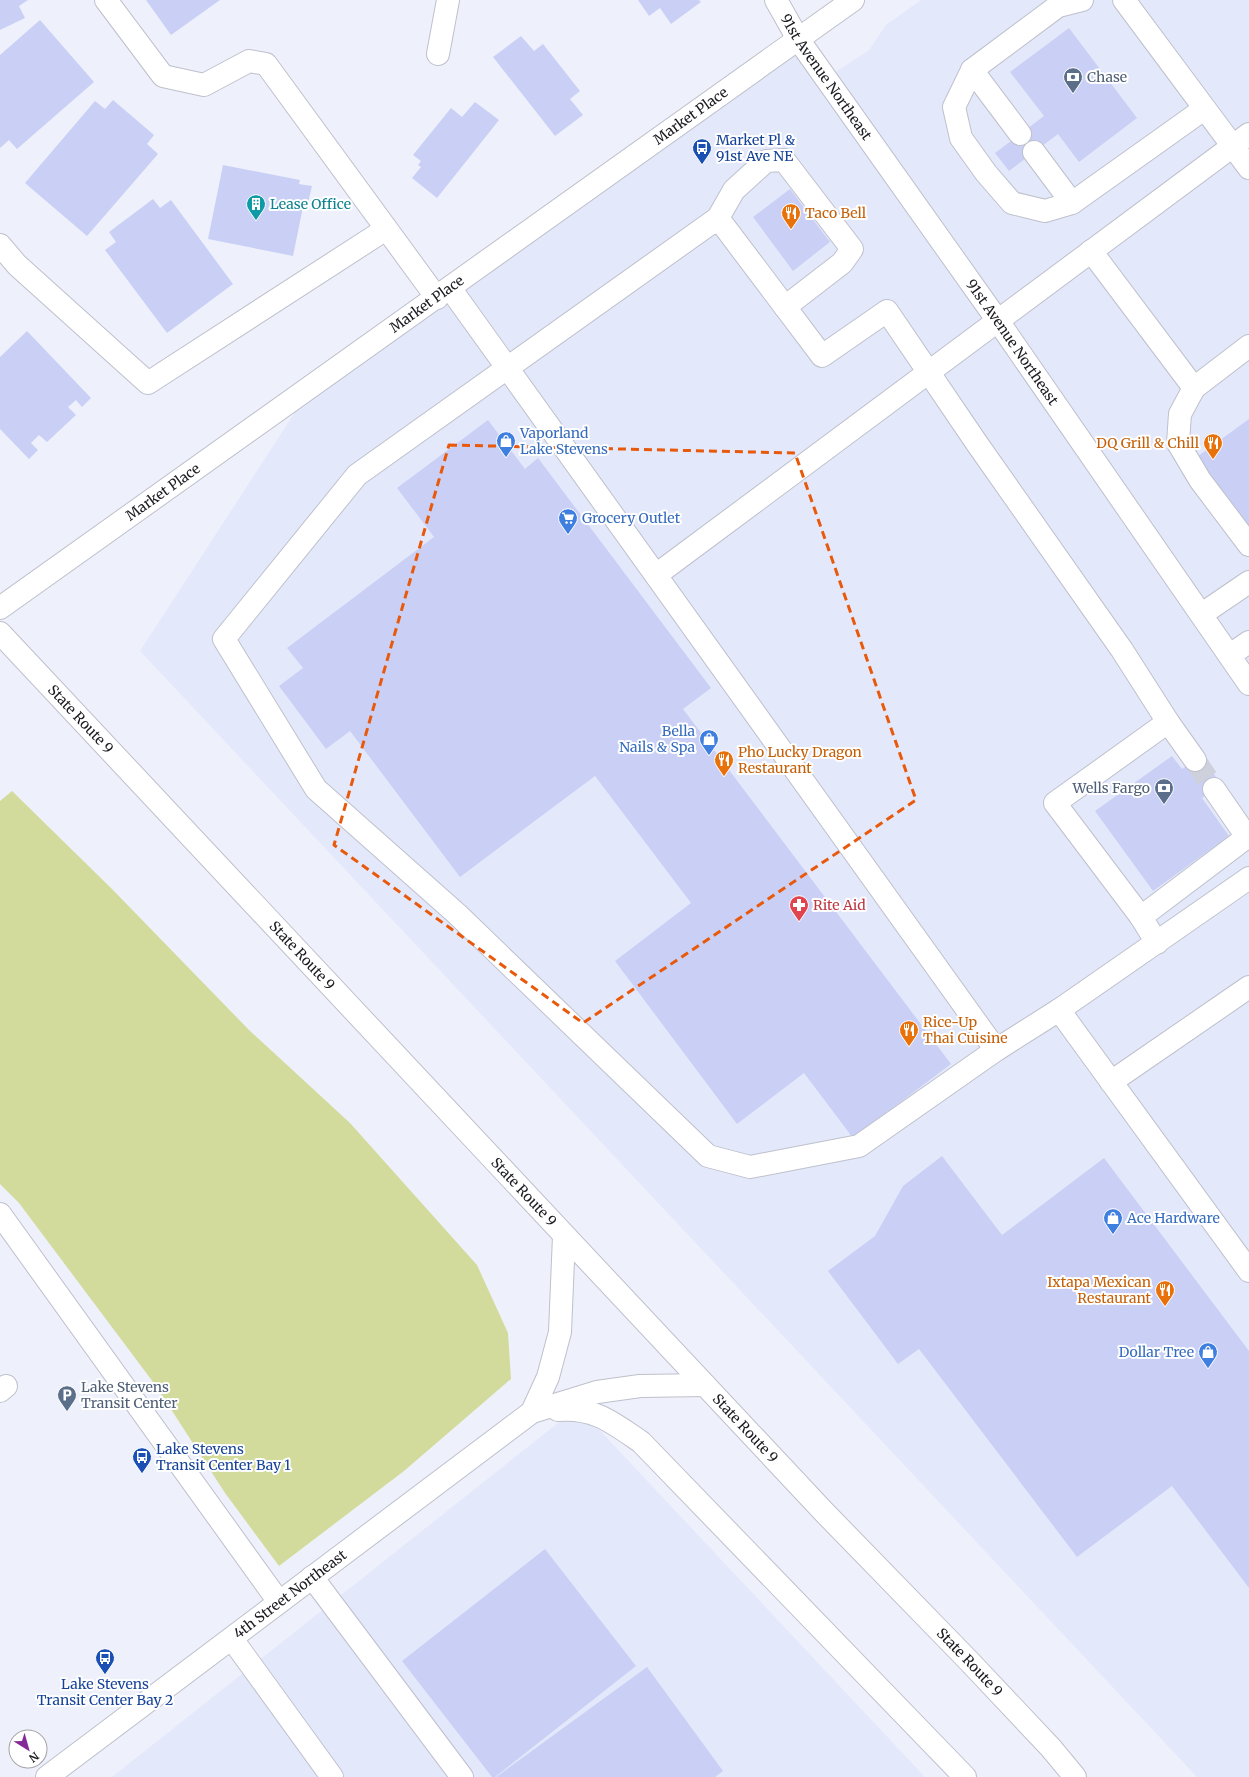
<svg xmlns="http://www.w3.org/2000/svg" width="1249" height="1777" font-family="Merriweather,serif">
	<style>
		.built { fill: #e4e8fb }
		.green { fill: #d2db9c }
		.building { fill: #cad0f5 }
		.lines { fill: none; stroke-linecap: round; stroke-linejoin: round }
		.minor-tunnel { stroke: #ced1db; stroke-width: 22; stroke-dasharray: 22 11; stroke-linecap: butt }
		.minor-casing { stroke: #bec0cc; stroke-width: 24 }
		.major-casing { stroke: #bec0cc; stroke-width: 24 }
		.minor { stroke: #fff; stroke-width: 22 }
		.major { stroke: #fff; stroke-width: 22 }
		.marked { fill: none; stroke: #e8590c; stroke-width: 3; stroke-dasharray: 8 5; stroke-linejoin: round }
		.labels { text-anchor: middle; stroke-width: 4; stroke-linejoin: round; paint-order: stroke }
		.street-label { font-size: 14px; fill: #1a1a1f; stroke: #fff }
		.service-label { font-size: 14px; fill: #4e5e75; stroke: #fff; text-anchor: start }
		.transit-label { font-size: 14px; fill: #164399; stroke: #fff; text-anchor: start }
		.culture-label { font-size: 14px; fill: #0d838f; stroke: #fff; text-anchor: start }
		.food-label { font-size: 14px; fill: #c56008; stroke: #fff; text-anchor: start }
		.shop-label { font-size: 14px; fill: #366cbe; stroke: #fff; text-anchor: start }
		.health-label { font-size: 14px; fill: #be3a42; stroke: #fff; text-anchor: start }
	</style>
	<rect width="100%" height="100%" fill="#eef1fc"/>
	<g class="built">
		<polygon points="921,0 1249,0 1249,1777 1197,1777 140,651 312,386 798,39 826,78 869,50 886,25"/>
		<polygon points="578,1407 925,1777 112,1777"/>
	</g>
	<polygon class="green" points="12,791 112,889 249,1030 350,1123 477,1265 508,1333 511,1379 404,1471 279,1566 225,1493 156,1386 19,1203 0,1184 0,801"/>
	<g class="building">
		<polygon points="0,0 28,0 19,6 25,18 0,30"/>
		<polygon points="146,0 220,0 171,35"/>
		<polygon points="638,0 699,0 701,2 671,24 660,8 649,16"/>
		<polygon points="40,20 94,82 17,149 9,140 0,148 0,55"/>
		<polygon points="1069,28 1137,118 1079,162 1058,134 1009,171 995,153 1044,116 1010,72"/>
		<polygon points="521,36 534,51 543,44 580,91 570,99 583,115 555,136 493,57"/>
		<polygon points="113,100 154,135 147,144 158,154 87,236 25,183 95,101 105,109"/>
		<polygon points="475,102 499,120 437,198 412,178 421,167 418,165 421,161 413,155 451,108 462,117"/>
		<polygon points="223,165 300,180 299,184 312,186 308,203 304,202 293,256 208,239"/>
		<polygon points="790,189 830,242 793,271 753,217"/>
		<polygon points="153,199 160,208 171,200 233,284 167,333 105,250 116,242 109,232"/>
		<polygon points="27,331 91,398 82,407 76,400 68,407 76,415 47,442 39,435 31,443 38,450 29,459 0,429 0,357"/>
		<polygon points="1249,419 1249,531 1194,459"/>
		<polygon points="488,420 525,469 538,458 711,688 683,709 951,1064 853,1138 804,1073 737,1124 615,961 691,903 595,776 460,877 350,731 326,749 279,686 303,668 287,648 434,537 397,488"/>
		<polygon points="1172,756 1182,769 1201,756 1221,784 1202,798 1229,836 1153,891 1095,811"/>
		<polygon points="942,1156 1002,1235 1104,1158 1249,1351 1249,1588 1172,1486 1077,1557 919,1349 898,1364 828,1271 875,1236 903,1186"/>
		<polygon points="545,1549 636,1666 495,1777 492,1777 402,1661"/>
		<polygon points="647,1667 723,1771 715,1777 496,1777"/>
	</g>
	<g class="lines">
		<polyline class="minor-tunnel" points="1195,760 1214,789"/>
		<g class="minor-casing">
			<g id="minor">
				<polyline points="106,0 163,76 204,85 249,61 266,64 437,298"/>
				<path id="s1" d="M776,0L798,39L998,321L1249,684"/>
				<polyline points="1082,0 1058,6 972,70 954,107 961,138 986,173 1012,203 1045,211 1072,203 1204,109"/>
				<polyline points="1124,0 1249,168"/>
				<polyline points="438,54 448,0"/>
				<polyline points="972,70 1020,134"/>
				<polyline points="1034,152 1072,203"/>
				<polyline points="718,218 734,190 766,161 784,160 852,249 842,263 785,307"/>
				<polyline points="0,245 17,265 148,383 386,229"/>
				<polyline points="1091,251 1194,388 1249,346"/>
				<polyline points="450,288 996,1050"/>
				<polyline points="1194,388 1180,414 1178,443 1200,480 1249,545"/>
				<polyline points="656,575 1249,134"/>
				<path id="s2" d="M0,608L853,0"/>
				<polyline points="1202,614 1249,582"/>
				<polyline points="1230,655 1249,642"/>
				<polyline points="1168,722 1195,760"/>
				<polyline points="1141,917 1247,837 1214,789"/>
				<polyline points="1157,943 1141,917 1055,803 1168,722 1122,650 978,445 887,311 822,356 718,218 357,475 224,639 316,789 457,914 708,1156 750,1167 859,1146 996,1050 1059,1010 1249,878"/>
				<polyline points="1059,1010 1249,1271"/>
				<polyline points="1111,1082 1249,987"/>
				<polyline points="0,1214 279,1602"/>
				<polyline points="0,1391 6,1386"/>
				<path d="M558,1410C594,1407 612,1422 641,1442L965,1777"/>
				<polyline points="532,1412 548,1377 560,1332 564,1236"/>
				<polyline points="312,1577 462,1777"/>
				<polyline points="232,1639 332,1777"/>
				<path id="s3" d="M47,1777L532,1412L597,1392L640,1386L705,1385"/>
			</g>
		</g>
		<g class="major-casing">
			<g id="major">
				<path id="s4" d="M0,633L824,1512L968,1660L1051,1748L1075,1777"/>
			</g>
		</g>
		<use href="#minor" class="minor"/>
		<use href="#major" class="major"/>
	</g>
	<path class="marked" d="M449,445L795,453L916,800L583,1023L334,845Z"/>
	<defs>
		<g id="bank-pin" transform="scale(1)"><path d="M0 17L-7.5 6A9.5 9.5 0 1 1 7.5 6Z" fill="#5c6f8a" stroke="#fff"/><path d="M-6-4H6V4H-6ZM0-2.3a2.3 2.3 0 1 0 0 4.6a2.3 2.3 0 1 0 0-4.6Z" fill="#fff"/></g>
		<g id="bus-pin" transform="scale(1)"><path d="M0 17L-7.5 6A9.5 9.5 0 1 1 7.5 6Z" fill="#1a4fb4" stroke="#fff"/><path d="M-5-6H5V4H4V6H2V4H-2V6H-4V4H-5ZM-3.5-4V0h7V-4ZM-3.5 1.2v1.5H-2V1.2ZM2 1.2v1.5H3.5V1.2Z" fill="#fff"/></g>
		<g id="building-pin" transform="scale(1)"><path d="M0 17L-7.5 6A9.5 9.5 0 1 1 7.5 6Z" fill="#0f9aa8" stroke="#fff"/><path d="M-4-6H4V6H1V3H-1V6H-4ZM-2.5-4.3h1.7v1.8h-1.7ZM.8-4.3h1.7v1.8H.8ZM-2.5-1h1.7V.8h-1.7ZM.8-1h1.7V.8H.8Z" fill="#fff"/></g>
		<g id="restaurant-pin" transform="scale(1)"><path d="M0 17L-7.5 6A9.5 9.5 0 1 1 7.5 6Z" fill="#e8710a" stroke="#fff"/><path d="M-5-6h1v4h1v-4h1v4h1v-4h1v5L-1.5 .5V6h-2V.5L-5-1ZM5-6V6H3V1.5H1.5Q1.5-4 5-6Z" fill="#fff"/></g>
		<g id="shop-pin" transform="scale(1)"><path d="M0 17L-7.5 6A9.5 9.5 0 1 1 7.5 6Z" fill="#3f7fe0" stroke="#fff"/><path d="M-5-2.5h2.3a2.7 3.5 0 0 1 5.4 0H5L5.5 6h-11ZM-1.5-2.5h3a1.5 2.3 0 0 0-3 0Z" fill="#fff"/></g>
		<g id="supermarket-pin" transform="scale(1)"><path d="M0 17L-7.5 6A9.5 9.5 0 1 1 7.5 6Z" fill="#3f7fe0" stroke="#fff"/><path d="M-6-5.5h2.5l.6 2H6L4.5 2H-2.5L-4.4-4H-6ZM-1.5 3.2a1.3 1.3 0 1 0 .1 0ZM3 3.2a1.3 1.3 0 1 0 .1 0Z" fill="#fff"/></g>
		<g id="pharmacy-pin" transform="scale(1)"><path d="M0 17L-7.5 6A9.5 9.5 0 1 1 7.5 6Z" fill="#e0444e" stroke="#fff"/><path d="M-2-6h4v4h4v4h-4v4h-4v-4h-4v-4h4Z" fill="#fff"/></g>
		<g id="parking-pin" transform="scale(1)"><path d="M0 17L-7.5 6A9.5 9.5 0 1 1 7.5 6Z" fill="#5c6f8a" stroke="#fff"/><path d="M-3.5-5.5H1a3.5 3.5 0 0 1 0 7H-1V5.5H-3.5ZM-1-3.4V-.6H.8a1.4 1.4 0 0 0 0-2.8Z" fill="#fff"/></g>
	</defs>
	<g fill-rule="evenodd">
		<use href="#bank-pin" x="1073" y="77"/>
		<use href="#bus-pin" x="702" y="148"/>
		<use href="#building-pin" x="256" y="204"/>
		<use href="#restaurant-pin" x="791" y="213"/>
		<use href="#shop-pin" x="506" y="441"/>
		<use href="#restaurant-pin" x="1213" y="443"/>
		<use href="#supermarket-pin" x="568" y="518"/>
		<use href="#shop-pin" x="709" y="739"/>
		<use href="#restaurant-pin" x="724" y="760"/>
		<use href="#bank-pin" x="1164" y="788"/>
		<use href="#pharmacy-pin" x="799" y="905"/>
		<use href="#restaurant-pin" x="909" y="1030"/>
		<use href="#shop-pin" x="1113" y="1218"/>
		<use href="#restaurant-pin" x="1165" y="1290"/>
		<use href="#shop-pin" x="1208" y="1352"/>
		<use href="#parking-pin" x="67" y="1395"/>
		<use href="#bus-pin" x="142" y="1457"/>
		<use href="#bus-pin" x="105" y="1658"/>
	</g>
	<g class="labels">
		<g class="street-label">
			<text dy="5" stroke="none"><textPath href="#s1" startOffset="92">91st Avenue Northeast</textPath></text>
			<text dy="5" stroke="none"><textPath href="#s2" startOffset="848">Market Place</textPath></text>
			<text dy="5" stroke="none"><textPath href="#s2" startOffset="524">Market Place</textPath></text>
			<text dy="5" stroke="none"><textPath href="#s1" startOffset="416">91st Avenue Northeast</textPath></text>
			<text dy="5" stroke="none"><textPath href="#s2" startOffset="200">Market Place</textPath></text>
			<text dy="5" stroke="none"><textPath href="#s4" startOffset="118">State Route 9</textPath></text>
			<text dy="5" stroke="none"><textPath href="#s4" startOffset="442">State Route 9</textPath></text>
			<text dy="5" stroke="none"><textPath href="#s4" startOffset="766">State Route 9</textPath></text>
			<text dy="5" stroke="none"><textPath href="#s4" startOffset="1090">State Route 9</textPath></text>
			<text dy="5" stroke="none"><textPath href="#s3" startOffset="304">4th Street Northeast</textPath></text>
			<text dy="5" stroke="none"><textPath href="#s4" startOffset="1414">State Route 9</textPath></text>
		</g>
		<g class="service-label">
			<text x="1087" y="82">Chase</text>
			<text x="1150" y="793" text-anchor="end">Wells Fargo</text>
			<text x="81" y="1392">Lake Stevens<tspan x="81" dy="16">Transit Center</tspan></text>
		</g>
		<g class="transit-label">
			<text x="716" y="145">Market Pl &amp;<tspan x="716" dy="16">91st Ave NE</tspan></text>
			<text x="156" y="1454">Lake Stevens<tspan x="156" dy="16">Transit Center Bay 1</tspan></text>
			<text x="105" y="1689" text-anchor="middle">Lake Stevens<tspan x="105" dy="16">Transit Center Bay 2</tspan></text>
		</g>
		<g class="culture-label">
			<text x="270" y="209">Lease Office</text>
		</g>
		<g class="food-label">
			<text x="805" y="218">Taco Bell</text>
			<text x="1199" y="448" text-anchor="end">DQ Grill &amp; Chill</text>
			<text x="738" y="757">Pho Lucky Dragon<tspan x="738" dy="16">Restaurant</tspan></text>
			<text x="923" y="1027">Rice-Up<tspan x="923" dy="16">Thai Cuisine</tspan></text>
			<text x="1151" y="1287" text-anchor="end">Ixtapa Mexican<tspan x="1151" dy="16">Restaurant</tspan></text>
		</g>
		<g class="shop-label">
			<text x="520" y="438">Vaporland<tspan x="520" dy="16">Lake Stevens</tspan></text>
			<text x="582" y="523">Grocery Outlet</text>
			<text x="695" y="736" text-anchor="end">Bella<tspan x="695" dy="16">Nails &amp; Spa</tspan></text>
			<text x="1127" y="1223">Ace Hardware</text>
			<text x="1194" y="1357" text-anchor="end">Dollar Tree</text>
		</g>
		<g class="health-label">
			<text x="813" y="910">Rite Aid</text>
		</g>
	</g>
	<g transform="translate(28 1749) rotate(143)"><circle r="19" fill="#ffffff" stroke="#a3a3a5"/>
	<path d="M0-3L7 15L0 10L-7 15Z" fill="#852b97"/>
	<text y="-6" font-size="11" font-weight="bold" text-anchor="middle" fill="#1a1a1f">N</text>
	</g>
</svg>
